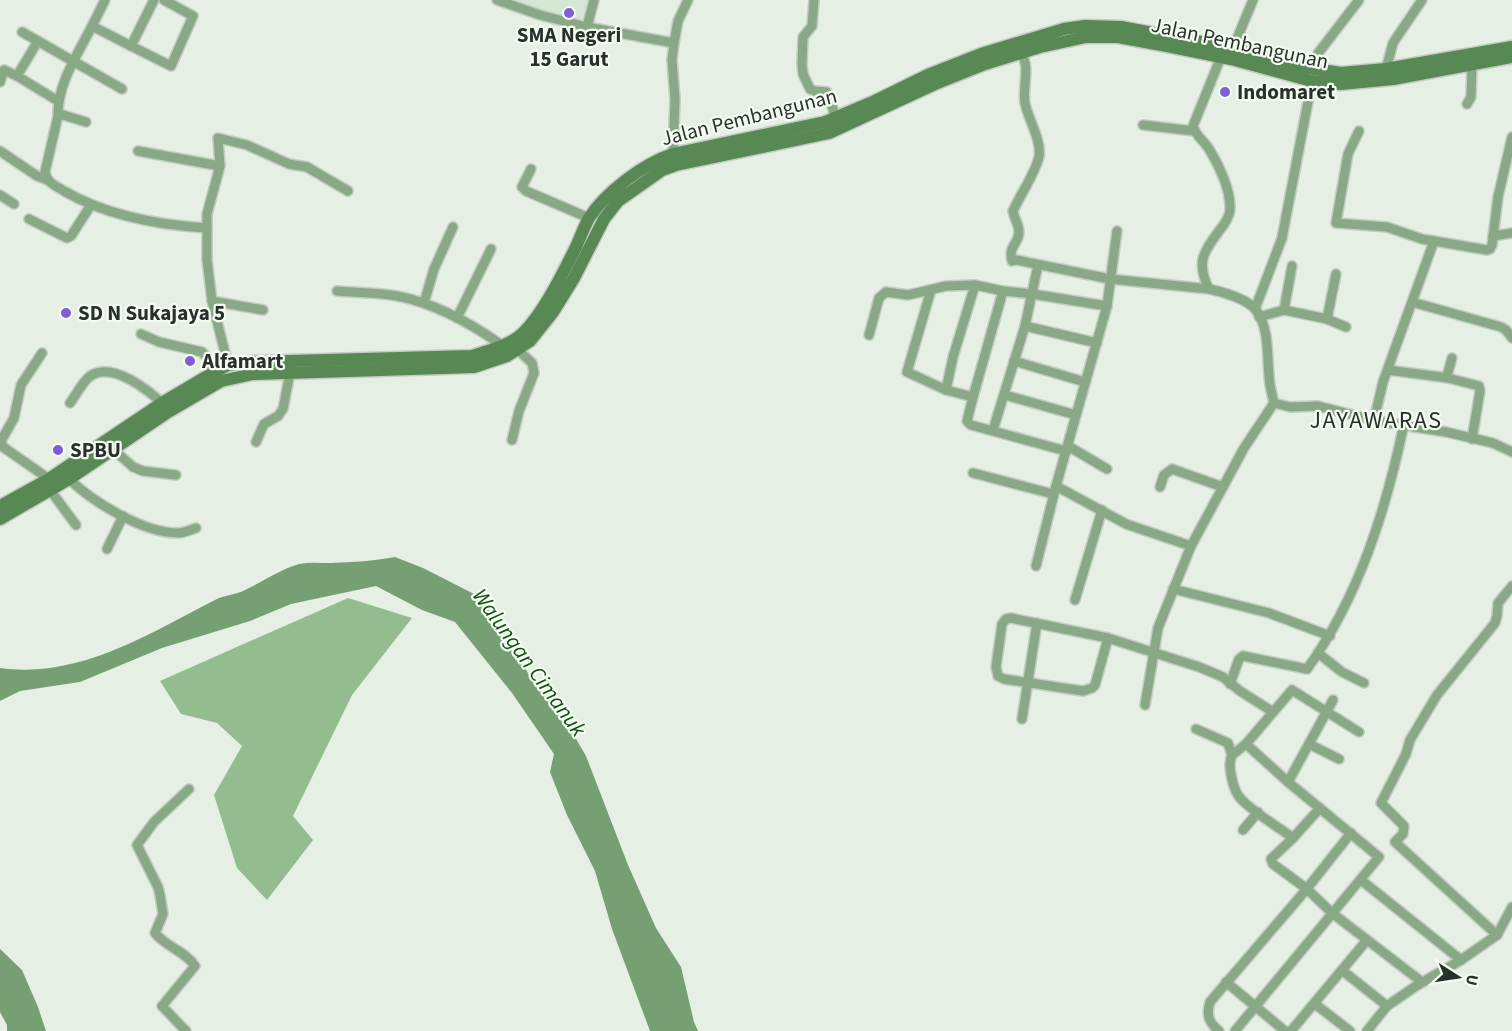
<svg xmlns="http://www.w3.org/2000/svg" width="1512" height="1031" font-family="'Source Sans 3',sans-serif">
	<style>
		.built { fill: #d6e6d5 }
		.forest { fill: #93bc8f }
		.water { fill: #769f73 }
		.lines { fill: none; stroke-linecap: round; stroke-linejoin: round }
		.street-casing { stroke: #c4ccc3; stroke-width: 12 }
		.secondary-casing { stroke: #c4ccc3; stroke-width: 15 }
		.street { stroke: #89a986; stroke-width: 9 }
		.secondary { stroke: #588854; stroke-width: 12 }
		.poi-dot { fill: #7f5ed8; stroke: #f2fcf1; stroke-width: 2 }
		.labels { text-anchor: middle; stroke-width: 4.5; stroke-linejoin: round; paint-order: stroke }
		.poi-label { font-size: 21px; font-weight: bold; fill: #2b2f2b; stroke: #f2fcf1; text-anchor: start }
		.street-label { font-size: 21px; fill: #2b2f2b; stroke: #f2fcf1 }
		.water-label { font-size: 22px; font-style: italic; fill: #154e13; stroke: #f2fcf1 }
		.quarter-label { font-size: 24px; letter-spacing: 1.5px; fill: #2b2f2b; stroke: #f2fcf1 }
	</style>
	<rect width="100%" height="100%" fill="#e5efe4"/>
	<polygon class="built" points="501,0 590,0 585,18 578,20"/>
	<polygon class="forest" points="348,598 412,618 352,695 293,816 313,840 267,900 237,868 214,795 242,746 217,723 181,714 160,681"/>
	<g class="water">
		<path d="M395,557L423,568L478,596L500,625L532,680L569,727L586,756L628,865L656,928L681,967L694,1022L698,1031H650L612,929L595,871L567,815L550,772L554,754L512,693L455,622L422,610L376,586L291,604L250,621L162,648L80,682L20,691L0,701V668C79,679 148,634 215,600C224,595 236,595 245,590C264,581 279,570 299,564C309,562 321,563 331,563C353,562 373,561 395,557Z"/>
		<polygon points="0,949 22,970 38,1007 46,1031 7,1031 7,1025 0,1012"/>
	</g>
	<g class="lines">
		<g class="street-casing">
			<g id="street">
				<polyline points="497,0 540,15 587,27"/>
				<polyline points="594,0 587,27 674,43"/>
				<polyline points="814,0 812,26 803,37 802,64 803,74 810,89 815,91 827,92 836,118"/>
				<polyline points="92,26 105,0"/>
				<polyline points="22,32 122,89"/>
				<polyline points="38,41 17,76 58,101"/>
				<polyline points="131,46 171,66 193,16 164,0"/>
				<path d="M1223,52L1193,126C1195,135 1204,141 1209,149C1219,165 1231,190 1230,210C1229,218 1224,225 1219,231C1203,252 1196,263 1209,289C1223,292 1247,299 1256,310C1269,327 1267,354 1269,375C1269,384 1272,394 1274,403L1290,407L1318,406L1377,421L1446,432L1493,443L1512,452"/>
				<path d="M1021,53C1031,68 1022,87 1025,103C1028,119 1042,141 1039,157C1035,174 1020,195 1013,211C1014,218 1019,225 1019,232C1019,244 1008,245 1012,261L1016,260L1110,279L1209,289"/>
				<polyline points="1231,53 1253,0"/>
				<polyline points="1310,68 1319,52 1359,0"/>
				<polyline points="1386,69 1393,43 1422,0"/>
				<polyline points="0,82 4,70 17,76"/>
				<polyline points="1467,104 1471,97 1472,64"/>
				<path d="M58,116C57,84 78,54 92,26L131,46L154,0"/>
				<path d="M86,122L63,115L58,116L45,172C46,182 56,186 64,191C107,216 158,225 207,228"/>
				<polyline points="1143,125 1194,131"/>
				<polyline points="1359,131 1348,154 1336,223 1387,227 1422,239 1487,250 1490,249 1492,245 1498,197 1512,137"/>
				<polyline points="0,151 37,176 48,180"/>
				<polyline points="138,151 220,166"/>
				<polyline points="674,160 673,154 675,99 672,60 674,43 678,21 688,0"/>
				<polyline points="531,169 522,187 526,191 589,218"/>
				<polyline points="0,195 14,204"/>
				<polyline points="29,219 67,238 71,236 91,205"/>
				<polyline points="1117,231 1107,306 1056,486 1126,524 1191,546"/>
				<polyline points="1493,236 1512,233"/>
				<polyline points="931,290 907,372 946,390 973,397 1003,291"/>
				<path d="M337,291C357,293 378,292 397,296C435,303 472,324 503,346"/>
				<polyline points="212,301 263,310"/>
				<polyline points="1412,302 1501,327 1506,330 1512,338"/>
				<polyline points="424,303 434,269 453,227"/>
				<polyline points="1255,309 1282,238 1312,81"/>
				<polyline points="1284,310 1292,266"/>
				<polyline points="1259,317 1284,310 1327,319 1346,327"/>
				<polyline points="457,318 491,249"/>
				<polyline points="1327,319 1336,274"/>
				<polyline points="1025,326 1097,343"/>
				<polyline points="141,334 159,342 202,352 207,357 211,374"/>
				<polyline points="869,335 879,298 886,292 908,295 946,286 975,285 1003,291 1032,294 1107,306"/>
				<polyline points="42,353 21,385 14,418 1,441 3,447 49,479 52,483"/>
				<polyline points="1452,358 1447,376 1448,378 1479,386 1480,391 1472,439"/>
				<polyline points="1014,361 1085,382"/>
				<polyline points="228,365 212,301 207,260 207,214 220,166 218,138 247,145 289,164 307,167 348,191"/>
				<polyline points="1388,370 1448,378"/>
				<polyline points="946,390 953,357 975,285"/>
				<polyline points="1005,395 1076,415"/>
				<polyline points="973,397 967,421 971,425 1066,451"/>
				<path d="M70,403C76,395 82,383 89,377C111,359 151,392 166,407"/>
				<polyline points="1374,420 1383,382 1434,241"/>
				<polyline points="993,430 1025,326 1038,265"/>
				<polyline points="512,440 519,411 534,373 532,363 518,350"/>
				<polyline points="256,442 264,424 278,416 283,409 290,373"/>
				<polyline points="1068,446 1107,469"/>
				<polyline points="113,449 133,467 143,471 176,475"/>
				<polyline points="973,473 1053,494"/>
				<path d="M69,479C93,502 143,533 178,533C183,533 190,530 196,528"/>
				<polyline points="1160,487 1164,475 1172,469 1223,487"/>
				<polyline points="50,490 76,525"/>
				<polyline points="107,549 123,516"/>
				<polyline points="1036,566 1056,486"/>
				<polyline points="1173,589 1269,613 1330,636"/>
				<polyline points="1075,600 1102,510"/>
				<polyline points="1108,638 1095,685 1092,688 1083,691 1004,679 998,676 996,667 1002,624 1006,619 1011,618 1108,638 1199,667 1223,677 1240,691 1273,712"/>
				<polyline points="1318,653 1342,672 1364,683"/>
				<path d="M1230,684L1239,659L1243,656L1307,669C1359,597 1386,510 1404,424"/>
				<polyline points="1145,705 1158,628 1191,546 1244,448 1274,403"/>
				<polyline points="1022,719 1037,623"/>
				<path d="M1196,729L1228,743L1232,755C1227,765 1233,791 1241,799C1254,813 1277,826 1293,838"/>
				<polyline points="1309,744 1339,759"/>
				<polyline points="1232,755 1246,744 1292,690 1359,732"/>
				<polyline points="1288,782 1333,700"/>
				<polyline points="1320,808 1293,838 1271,859 1273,864 1307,889 1332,913 1422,982"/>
				<polyline points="1243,830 1258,812"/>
				<polyline points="1361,880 1461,960"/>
				<polyline points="1497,935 1395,842 1403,834 1404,826 1381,803 1406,754 1410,740 1437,695 1495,623 1497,616 1498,603 1512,586"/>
				<polyline points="1343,971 1387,1006"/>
				<polyline points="1226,982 1285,1031"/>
				<polyline points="1315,1004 1350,1031"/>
				<path d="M186,1031L162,1006L195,966C185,951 166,947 155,933L163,914L160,895L158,887L137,845L154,822L189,789"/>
				<path d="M1219,1031C1209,1023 1206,1015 1210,1002L1305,891L1351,833"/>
				<polyline points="1235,1031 1379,857 1288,782 1246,744"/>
				<polyline points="1291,1031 1367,940"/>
				<polyline points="1367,1031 1387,1006 1416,986 1461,960 1497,935 1512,907"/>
			</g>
		</g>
		<g class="secondary-casing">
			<g id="secondary">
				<path d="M0,506L49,479L162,403L211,374L228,365L251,362L472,356C489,350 509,346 522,334C543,314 563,273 576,247C580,238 584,227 589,218C606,192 643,164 673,154L825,122L875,101L930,74L981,54L1064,29L1085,26L1121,27L1233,48L1289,65L1341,73L1386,69L1512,47"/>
				<polyline points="0,519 69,479 168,412 221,381 253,374 474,367 507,356 530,341 553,312 574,278 604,219 618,201 662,170 676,165 829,133 935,84 985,64 1040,47 1086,37 1118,37 1167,46 1231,59 1312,81 1341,84 1393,79 1512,57"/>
			</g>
		</g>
		<use href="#street" class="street"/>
		<use href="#secondary" class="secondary"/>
	</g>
	<g class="poi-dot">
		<circle cx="569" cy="13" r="6"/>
		<circle cx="1225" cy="92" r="6"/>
		<circle cx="66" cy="313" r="6"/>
		<circle cx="190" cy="361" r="6"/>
		<circle cx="58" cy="450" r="6"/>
	</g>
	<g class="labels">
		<g class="poi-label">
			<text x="569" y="42" text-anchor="middle">SMA Negeri<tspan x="569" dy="24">15 Garut</tspan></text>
			<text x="1237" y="99">Indomaret</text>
			<text x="78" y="320">SD N Sukajaya 5</text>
			<text x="202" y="368">Alfamart</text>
			<text x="70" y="457">SPBU</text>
		</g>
		<g class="street-label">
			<text transform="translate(1240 43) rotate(12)" y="7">Jalan Pembangunan</text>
			<text transform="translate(749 117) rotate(-14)" y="7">Jalan Pembangunan</text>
		</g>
		<g class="water-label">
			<text transform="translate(530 662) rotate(54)" y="8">Walungan Cimanuk</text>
		</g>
		<g class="quarter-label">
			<text x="1376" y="428">JAYAWARAS</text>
		</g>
	</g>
	<g transform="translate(1458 977) rotate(102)" stroke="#f2fcf1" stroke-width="4.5" paint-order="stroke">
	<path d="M0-4.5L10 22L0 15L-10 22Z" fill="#2b2f2b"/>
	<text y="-9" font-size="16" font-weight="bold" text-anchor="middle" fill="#2b2f2b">U</text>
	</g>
</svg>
